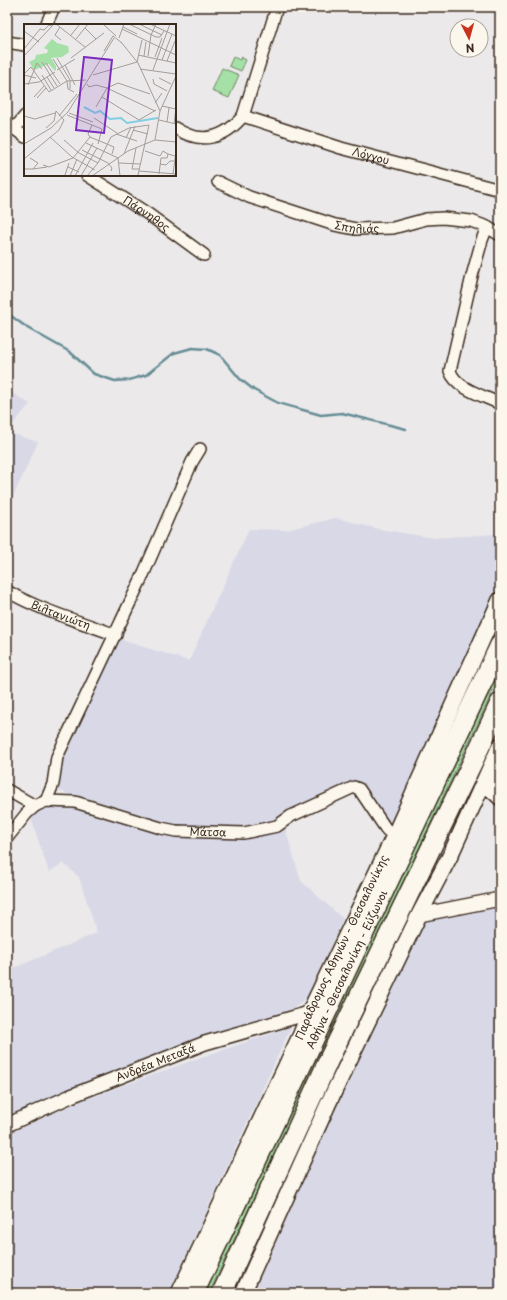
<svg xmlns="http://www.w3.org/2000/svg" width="507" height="1300" font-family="'Playpen Sans',sans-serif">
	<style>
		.built { fill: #d8d8e7 }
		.green { fill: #a5e1a7; stroke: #708662 }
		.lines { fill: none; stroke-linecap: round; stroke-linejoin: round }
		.stream { stroke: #668c95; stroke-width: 2.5 }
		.minor-casing { stroke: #3b2a1e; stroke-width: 14 }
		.tertiary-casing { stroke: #3b2a1e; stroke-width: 16 }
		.secondary-casing { stroke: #3b2a1e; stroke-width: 18 }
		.motorway-casing { stroke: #3b2a1e; stroke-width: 22 }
		.minor { stroke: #fbf7ec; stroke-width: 11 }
		.tertiary { stroke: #fbf7ec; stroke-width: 13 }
		.secondary { stroke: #fbf7ec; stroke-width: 15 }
		.motorway { stroke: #fbf7ec; stroke-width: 19 }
		.labels { text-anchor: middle; stroke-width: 3; stroke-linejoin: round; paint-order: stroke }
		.street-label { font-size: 11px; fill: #3b2a1e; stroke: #fbf7ec }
		.inset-river { fill: none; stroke: #83cee4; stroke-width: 2 }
		.inset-road { fill: none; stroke: #a59d98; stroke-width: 1 }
		.view { fill: #7b2cbf; fill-opacity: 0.15; stroke: #7b2cbf; stroke-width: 2 }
		.inset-edge { fill: none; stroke: #3b2a1e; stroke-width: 2 }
	</style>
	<rect width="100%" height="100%" fill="#ebe9ea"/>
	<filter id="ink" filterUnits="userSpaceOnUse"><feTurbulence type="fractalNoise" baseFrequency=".025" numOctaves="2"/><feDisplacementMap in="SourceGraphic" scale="8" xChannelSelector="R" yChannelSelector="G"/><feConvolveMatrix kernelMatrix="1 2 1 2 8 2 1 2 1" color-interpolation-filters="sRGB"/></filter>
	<g filter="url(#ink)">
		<g class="built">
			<polygon points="7,390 30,404 7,431"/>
			<polygon points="7,432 38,442 7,510"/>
			<polygon points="336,518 378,529 434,538 497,534 500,531 500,582 396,818 392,821 389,822 385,820 363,787 277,824 243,830 167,826 56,790 60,769 68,745 118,639 189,661 249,529 286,530"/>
			<polygon points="70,805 140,827 248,836 285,828 301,881 343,919 307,997 293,1009 7,1121 7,971 97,933 79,877 63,863 49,872 30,815 49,806"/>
			<polygon points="500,893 500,1293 249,1293 303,1172 428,907"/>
			<polygon points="291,1027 169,1293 7,1293 7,1134 81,1101 199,1058"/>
		</g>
		<g class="green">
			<polygon points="233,57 240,60 241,57 246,60 241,71 229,66"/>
			<polygon points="222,68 239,75 229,98 212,91"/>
			<polygon points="500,665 500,676 209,1293 204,1293"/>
		</g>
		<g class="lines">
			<polyline class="stream" points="7,313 29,329 70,352 94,374 115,381 129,380 146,375 174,353 192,348 207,349 220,355 240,379 254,390 278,403 321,415 342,413 406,429"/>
			<g class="minor-casing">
				<g id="minor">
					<polyline points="46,25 54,7"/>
					<polyline points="7,42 25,45"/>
					<path id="s1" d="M243,116L341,148L500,190"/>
					<polyline points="7,123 25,137"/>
					<path d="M175,128C201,145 224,139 243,116L277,7"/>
					<polyline points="14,129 25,116"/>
					<path id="s2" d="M87,175L148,214L204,255"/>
					<path id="s3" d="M218,182L249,197L335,225L356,229L393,228L426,219L443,218L471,221L487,227L500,235"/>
					<path d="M487,227L482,240L472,276L450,371C456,388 481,395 496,402"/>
					<path id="s4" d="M7,591C41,611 79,621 116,635"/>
					<polyline points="486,787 500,800"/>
					<polyline points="7,790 35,806"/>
					<polyline points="490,791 500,768"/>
					<polyline points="46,801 53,784 57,757 143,575 192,462 200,449"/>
					<path id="s5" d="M7,838L27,813L35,806L46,801L75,802L161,828L176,831L244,833L277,826L291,816L354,787L359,789L386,829L394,836"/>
				</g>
			</g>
			<g class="tertiary-casing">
				<g id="tertiary">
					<polyline points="419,915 500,899"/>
					<path id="s6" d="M7,1125L71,1096L205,1043L309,1013"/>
				</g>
			</g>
			<g class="secondary-casing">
				<g id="secondary">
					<path id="s7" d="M179,1293L301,1034L309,1013L394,836L500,600"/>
					<polyline points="243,1293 329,1102 419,915 450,856 500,746"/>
				</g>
			</g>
			<g class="motorway-casing">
				<g id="motorway">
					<path id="s8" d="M194,1293L500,645"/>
					<polyline points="222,1293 330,1057 475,757 500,703"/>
				</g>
			</g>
			<use href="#minor" class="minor"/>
			<use href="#tertiary" class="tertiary"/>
			<use href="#secondary" class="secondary"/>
			<use href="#motorway" class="motorway"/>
		</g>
	</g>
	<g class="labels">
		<g class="street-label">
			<text dy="4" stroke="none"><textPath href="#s1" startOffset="134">Λόγγου</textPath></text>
			<text dy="4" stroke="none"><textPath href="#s2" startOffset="71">Πάρνηθος</textPath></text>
			<text dy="4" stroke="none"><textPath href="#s3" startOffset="147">Σπηλιάς</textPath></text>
			<text dy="4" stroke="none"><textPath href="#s4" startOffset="59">Βιλτανιώτη</textPath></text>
			<text dy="4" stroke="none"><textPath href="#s5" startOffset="221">Μάτσα</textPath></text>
			<text dy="4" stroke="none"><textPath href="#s7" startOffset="382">Παράδρομος Αθηνών - Θεσσαλονίκης</textPath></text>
			<text dy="4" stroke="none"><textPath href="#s8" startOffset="358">Αθήνα - Θεσσαλονίκη - Εύζωνοι</textPath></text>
			<text dy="4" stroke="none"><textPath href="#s6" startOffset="161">Ανδρέα Μεταξά</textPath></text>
		</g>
	</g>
	<g transform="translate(24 24)">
		<rect width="152" height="152" fill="#ebe9ea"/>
		<path d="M28,15L33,19L44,22L45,28L38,33L27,34L32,42V46L31,47L25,40L10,46L5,38L11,35L12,31L23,29L24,26L20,24Z" fill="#a5e1a7"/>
		<path class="inset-river" d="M60,83L71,89L76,87L86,95L97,94L103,99L134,94"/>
		<path class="inset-road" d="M32,0L61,23M79,0L92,12M105,0L132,13H136L140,7M115,0L138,11M126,0L152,12M36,3L31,11L37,16M99,3L113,10M61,4L72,15M98,5L152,31M0,7L15,18M47,11L56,0M95,14L100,0M52,15L64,0M97,18L114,39L136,87M0,25L16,5L20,6L25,1L28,2M80,27L89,12L98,19M114,31L152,39M0,32L30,0M120,32L122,18M124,32L127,11L132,0M131,33L138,14M33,34L46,56V65M47,34L80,9M29,35L43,57L44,65L50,68M138,36L148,10M143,37L151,17M18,38L33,62M113,38L118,16M22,39L36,60M41,41L51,61M116,45L152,50M33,46L51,35M129,46L146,0M0,50L7,43L25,68L43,57L62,56M0,51L12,54M18,51L27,66M69,51L113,38M23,53L30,64M135,54L147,60M129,55L130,60L143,67M0,60L15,58L31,48M63,60L65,63L72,61L83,64L131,87M4,61L13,39L18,45M83,64L94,59L126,70M10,73L20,62M78,73L115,96L132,86M13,74L22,64M131,79L138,69M138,82L152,85M72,83L83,64M45,89L69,98M43,91L78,105L74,120M0,92L11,95L31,89M35,92L53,70M70,94L93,109M135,96L152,100M143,98L145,84M150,100L152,84M22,104L30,97L32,87L40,96M109,106L124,110M92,110L113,117M26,113L48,133L71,146M66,113L90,123L88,130M102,114L107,103M40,116L55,129M131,116L152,118M62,119L94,134L96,152M0,120L27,104L44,88L90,14M112,124L108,145H115M58,126L84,139L88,144L87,147M121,127L136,132L139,127L144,130M55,129L74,139M100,130L111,102M0,135L35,106L40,96M95,139L116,140M136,140L142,141L146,137H150M19,141L25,143L49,134L66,113L64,110L68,101M44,143L55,148M0,145H9L14,139L6,134M9,145L23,143M115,147L152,150M135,150L137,134H143L144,130L151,132M149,150L152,127M41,151L45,139M46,152L53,135M51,152L69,119M57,152L73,124M63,152L74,139L87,113L105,104L125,101L114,151M68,152L104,127L131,116L136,87L152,52M89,152H117"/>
		<path class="view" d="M60,33L88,36L80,109L52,106Z"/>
		<rect width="152" height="152" class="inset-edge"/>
	</g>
	<rect width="507" height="1300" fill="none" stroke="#fbf7ec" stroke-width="24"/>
	<rect x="12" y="12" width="483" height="1276" fill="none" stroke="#3b2a1e" stroke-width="1.5" filter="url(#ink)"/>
	<g transform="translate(469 38) rotate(174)"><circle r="19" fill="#fbf7ec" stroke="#aea59a"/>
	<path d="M0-3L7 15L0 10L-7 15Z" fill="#c8321e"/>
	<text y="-6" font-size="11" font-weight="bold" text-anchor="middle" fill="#3b2a1e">N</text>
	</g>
</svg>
